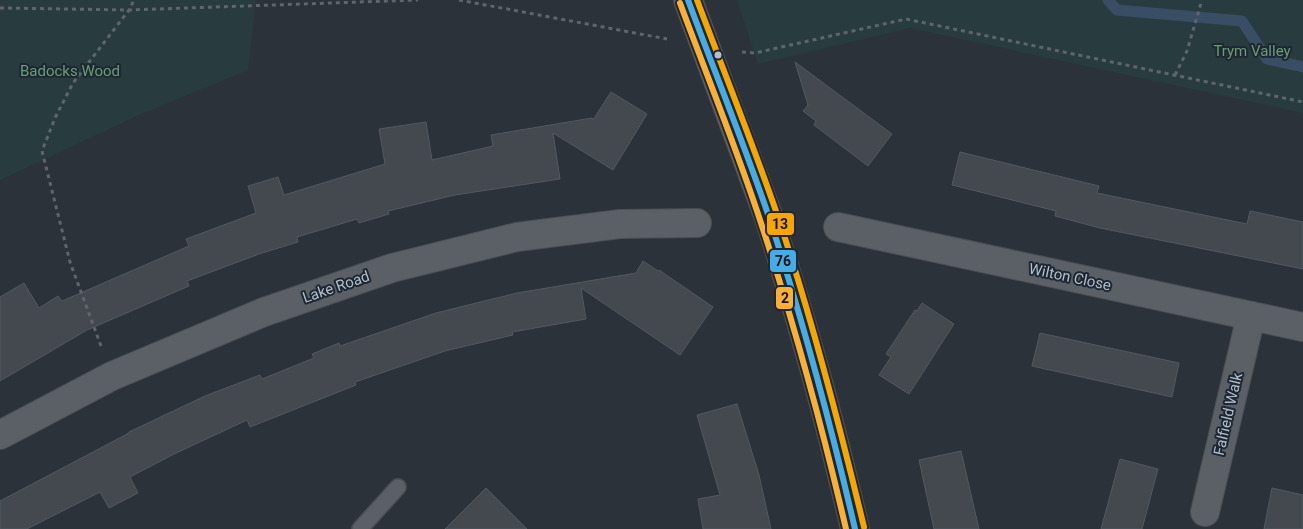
<svg xmlns="http://www.w3.org/2000/svg" width="1303" height="529" font-family="Roboto,sans-serif">
	<style>
		.green { fill: #283c3f }
		.lines { fill: none; stroke-linecap: round; stroke-linejoin: round }
		.stream { stroke: #394d64; stroke-width: 11 }
		.building { fill: #43494f; stroke: #535961 }
		.lane-casing { stroke: #494e54; stroke-width: 18 }
		.street-casing { stroke: #494e54; stroke-width: 30 }
		.secondary-casing { stroke: #494e54; stroke-width: 30 }
		.path { stroke: #5e656b; stroke-width: 3; stroke-dasharray: 4 4; stroke-linecap: butt }
		.lane { stroke: #5b6067; stroke-width: 15 }
		.street { stroke: #5b6067; stroke-width: 28 }
		.secondary { stroke: #60646c; stroke-width: 28 }
		.bus-1-casing { stroke: #1e2834; stroke-width: 10 }
		.bus-2-casing { stroke: #1e2834; stroke-width: 10 }
		.bus-3-casing { stroke: #1e2834; stroke-width: 10 }
		.bus-1 { stroke: #46ace5; stroke-width: 6 }
		.bus-2 { stroke: #fbb033; stroke-width: 6 }
		.bus-3 { stroke: #f7a600; stroke-width: 6 }
		.bus-dot { fill: #b5beca; stroke: #1e2834; stroke-width: 2 }
		.labels { text-anchor: middle; stroke-width: 4; stroke-linejoin: round; paint-order: stroke }
		.park-label { font-size: 15px; fill: #6c9b74; stroke: #1e2834 }
		.street-label { font-size: 15px; fill: #b5beca; stroke: #1e2834 }
		.line-badge { stroke: #1e2834; stroke-width: 2 }
		.pale-badge-label { font-size: 14px; text-anchor: middle; font-weight: bold; fill: #111 }
	</style>
	<rect width="100%" height="100%" fill="#2b3239"/>
	<g class="green">
		<polygon points="0,0 256,0 248,70 139,115 0,180"/>
		<polygon points="737,0 1303,0 1303,113 910,28 758,64"/>
	</g>
	<g class="lines">
		<polyline class="stream" points="1108,0 1117,10 1242,21 1267,59 1303,67"/>
	</g>
	<g class="building">
		<polygon points="795,62 892,134 868,166 814,125 816,121 803,111 808,105"/>
		<polygon points="611,92 647,114 613,170 553,133 560,179 455,195 388,211 389,214 359,223 357,219 297,237 298,242 259,254 187,281 189,286 87,330 0,381 0,297 24,283 39,308 58,296 62,301 189,246 186,239 256,213 248,186 278,177 284,195 385,164 379,129 426,122 432,160 493,146 491,135 592,118 593,120"/>
		<polygon points="960,152 1099,186 1097,193 1247,224 1250,211 1303,222 1303,269 1100,228 1055,216 1056,211 952,185"/>
		<polygon points="643,261 658,271 659,270 713,307 680,355 581,288 586,319 512,332 513,335 445,351 355,382 356,385 250,427 247,420 174,454 130,477 138,493 109,508 100,492 27,529 0,529 0,501 129,433 129,432 205,396 260,375 262,379 314,358 312,354 339,343 340,346 436,313 517,293 636,273"/>
		<polygon points="922,303 954,324 909,394 879,375 891,357 886,354 915,310 917,311"/>
		<polygon points="1040,333 1179,363 1172,397 1032,366"/>
		<polygon points="737,404 759,475 771,529 703,529 698,499 720,495 697,415"/>
		<polygon points="961,451 979,529 934,529 919,460"/>
		<polygon points="1120,459 1158,469 1142,529 1101,529"/>
		<polygon points="486,488 527,529 445,529"/>
		<polygon points="1272,488 1303,495 1303,529 1264,529"/>
	</g>
	<g class="lines">
		<g class="lane-casing">
			<polyline id="lane" points="360,529 398,487"/>
		</g>
		<g class="street-casing">
			<g id="street">
				<polyline points="838,227 1303,327"/>
				<polyline points="0,435 112,376 264,312 392,268 517,237 620,224 697,223"/>
				<polyline points="1205,512 1251,316"/>
			</g>
		</g>
		<g class="secondary-casing">
			<path id="secondary" d="M688,0L769,218C802,320 831,424 855,529"/>
		</g>
		<g class="path">
			<polyline points="459,0 667,39"/>
			<polyline points="0,8 129,10 418,0"/>
			<polyline points="742,52 755,53 906,19 1303,102"/>
			<polyline points="1175,75 1187,51 1202,0"/>
			<polyline points="101,346 70,262 42,151 55,118 73,83 129,10 134,0"/>
		</g>
		<use href="#lane" class="lane"/>
		<use href="#street" class="street"/>
		<use href="#secondary" class="secondary"/>
		<g class="bus-1-casing">
			<path id="bus-1" d="M688,0C715,73 745,146 770,220C803,321 831,425 855,529"/>
		</g>
		<g class="bus-2-casing">
			<path id="bus-2" d="M680,3C707,76 737,149 761,223C794,323 822,426 846,529"/>
		</g>
		<g class="bus-3-casing">
			<path id="bus-3" d="M697,0C724,72 753,144 778,217C812,318 839,423 864,527"/>
		</g>
		<use href="#bus-1" class="bus-1"/>
		<use href="#bus-2" class="bus-2"/>
		<use href="#bus-3" class="bus-3"/>
	</g>
	<circle class="bus-dot" cx="718" cy="55" r="4.5"/>
	<g class="labels">
		<g class="park-label">
			<text x="1252" y="56">Trym Valley</text>
			<text x="70" y="76">Badocks Wood</text>
		</g>
		<g class="street-label">
			<text transform="translate(1070 277) rotate(12)" y="5">Wilton Close</text>
			<text transform="translate(336 287) rotate(-19)" y="5">Lake Road</text>
			<text transform="translate(1228 414) rotate(-77)" y="5">Falfield Walk</text>
		</g>
	</g>
	<g class="line-badge">
		<rect x="766" y="212" width="29" height="24" rx="5" fill="#f7a600"/>
		<rect x="769" y="249" width="28" height="24" rx="5" fill="#46ace5"/>
		<rect x="775" y="286" width="19" height="24" rx="5" fill="#fbb033"/>
	</g>
	<g class="pale-badge-label">
		<text x="780" y="229">13</text>
		<text x="783" y="266">76</text>
		<text x="785" y="303">2</text>
	</g>
</svg>
